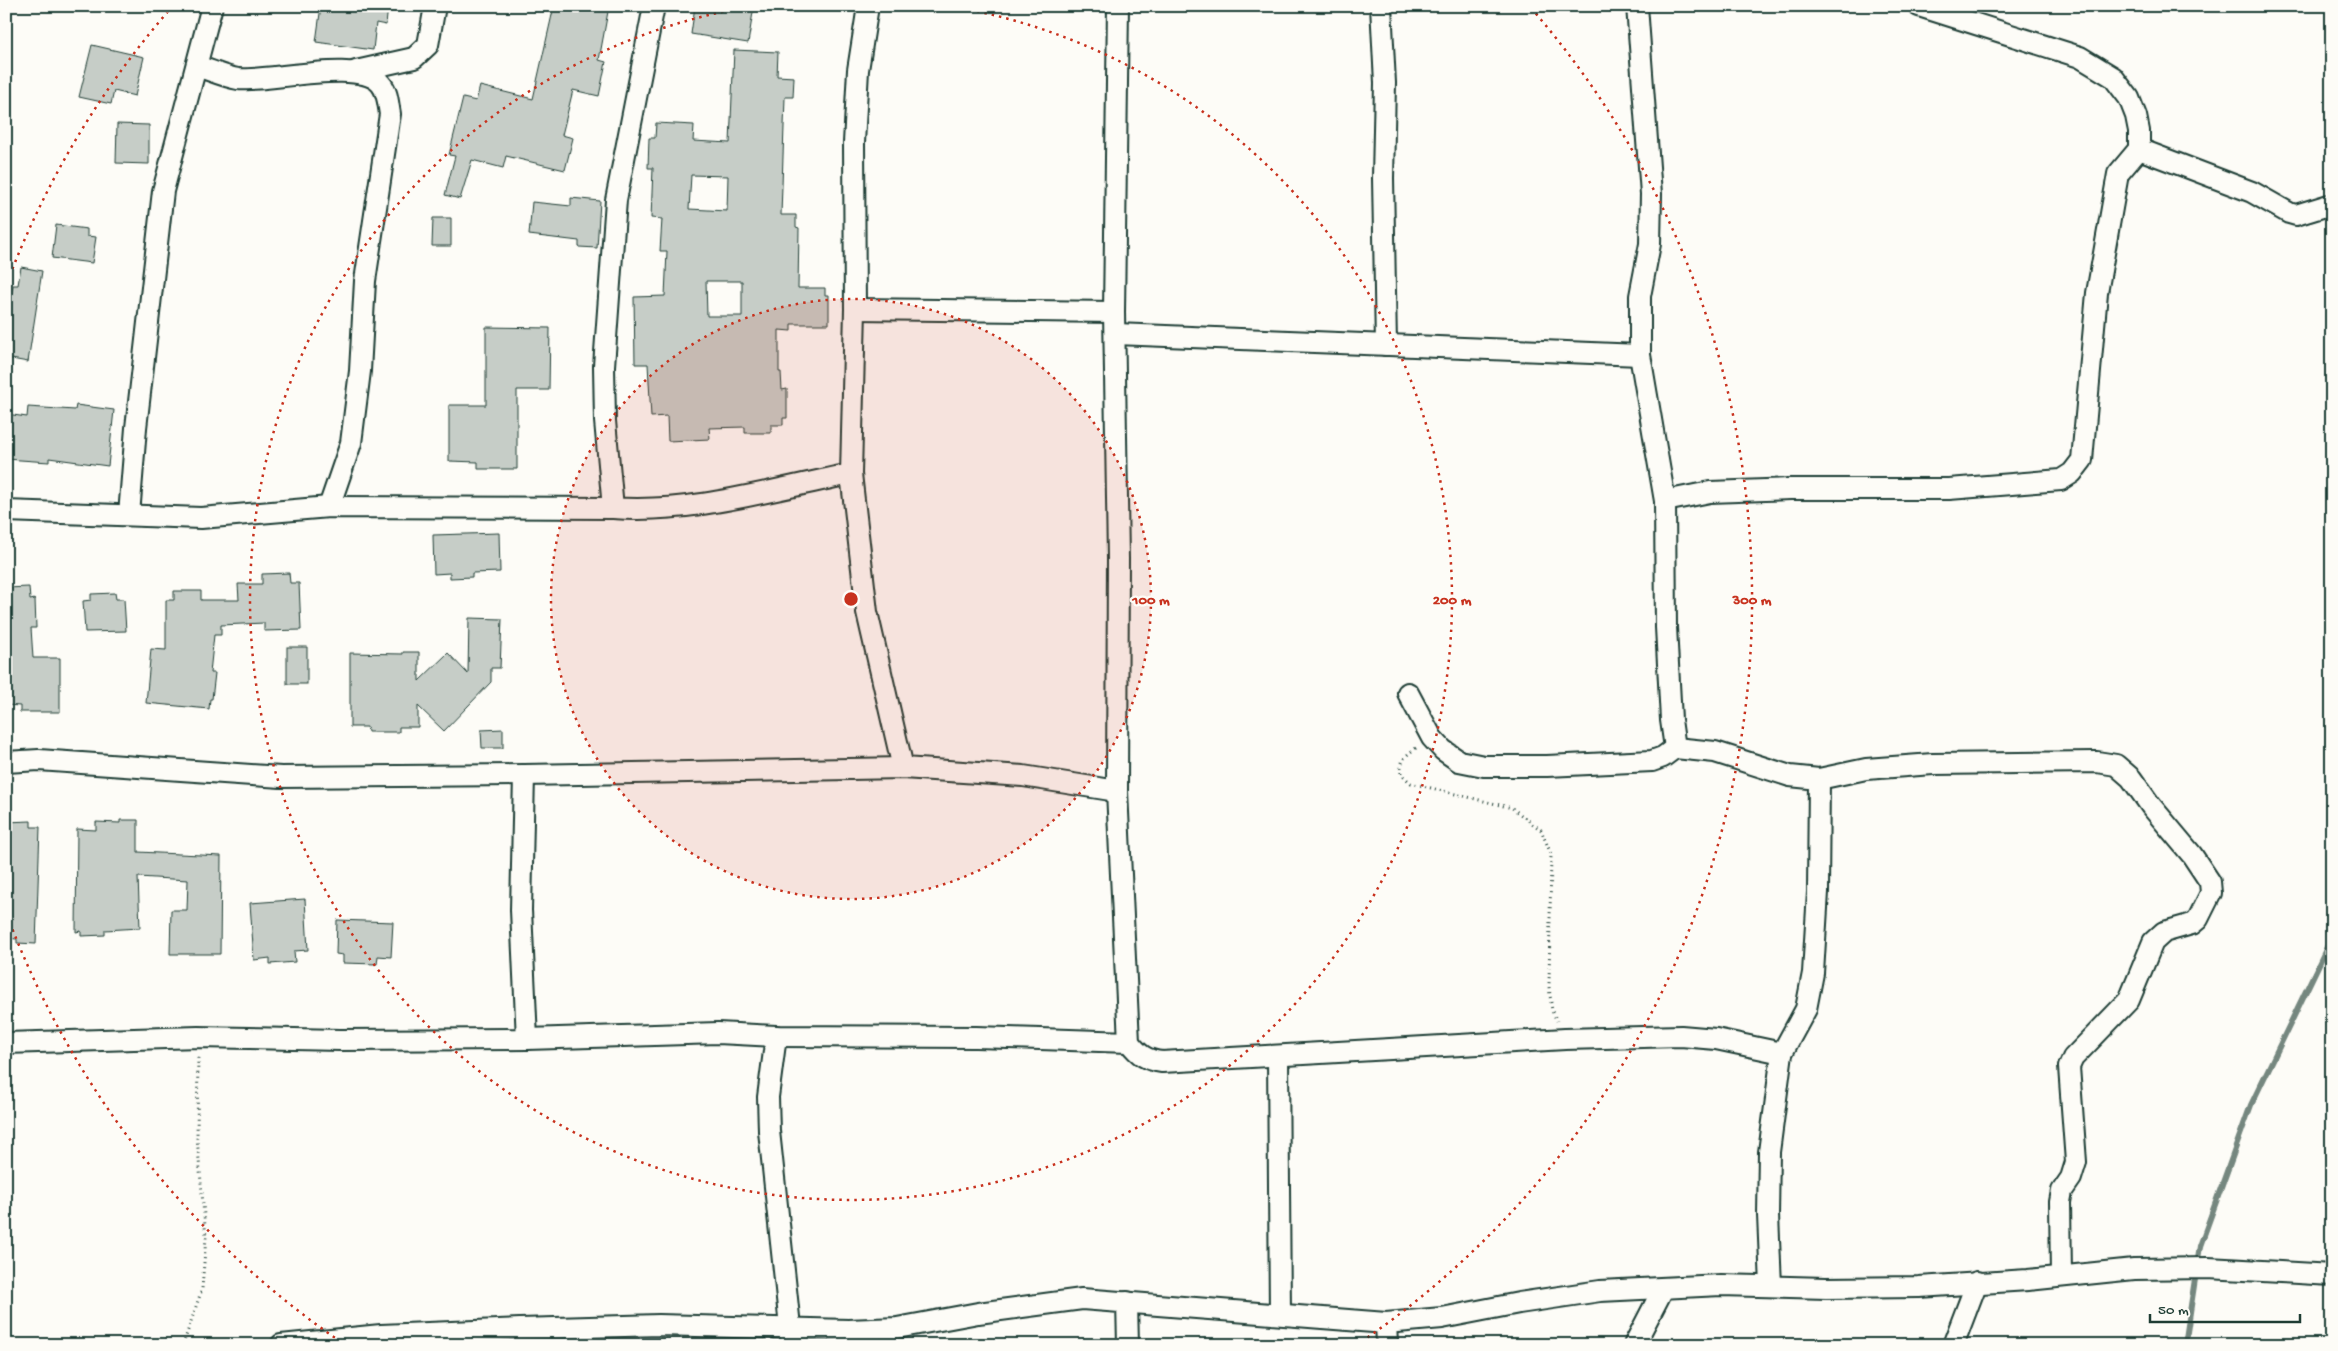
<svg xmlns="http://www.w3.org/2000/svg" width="2338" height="1351" font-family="'Gochi Hand',sans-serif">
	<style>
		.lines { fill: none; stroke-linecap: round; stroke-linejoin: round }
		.stream { stroke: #75877f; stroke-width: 6 }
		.building { fill: #c6cdc7; stroke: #1f3d34; fill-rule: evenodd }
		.street-casing { stroke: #1f3d34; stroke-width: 24 }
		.path { stroke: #1f3d34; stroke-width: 3; stroke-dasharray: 1 4; stroke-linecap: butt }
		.street { stroke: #fdfcf7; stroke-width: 20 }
		.ring { fill: none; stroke: #c8321e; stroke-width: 2.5; stroke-dasharray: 2.5 5 }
		.centre { fill: #c8321e; stroke: #fdfcf7; stroke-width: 2.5 }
		.ring-label { font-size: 15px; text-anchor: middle; font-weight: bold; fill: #c8321e; stroke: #fdfcf7; stroke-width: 4.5; stroke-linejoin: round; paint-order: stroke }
	</style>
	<rect width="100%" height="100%" fill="#fdfcf7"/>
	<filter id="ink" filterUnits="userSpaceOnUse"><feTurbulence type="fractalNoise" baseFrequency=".02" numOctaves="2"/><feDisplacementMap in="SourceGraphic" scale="10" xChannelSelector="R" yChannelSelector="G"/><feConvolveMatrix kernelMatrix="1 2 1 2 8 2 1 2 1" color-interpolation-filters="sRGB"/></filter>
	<g filter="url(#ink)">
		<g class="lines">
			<polyline class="stream" points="2185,1345 2200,1246 2251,1105 2332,937"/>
		</g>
		<g class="building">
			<polygon points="321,6 388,6 386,25 376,23 373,50 316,42"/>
			<polygon points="554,6 609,6 599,60 606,62 599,96 573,90 562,135 573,138 565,170 506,156 503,168 472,160 460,199 445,195 455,156 449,155 463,98 476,101 480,86 533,99"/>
			<polygon points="695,6 754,6 748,43 691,34"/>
			<polygon points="92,45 144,57 135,96 114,91 111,104 79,97"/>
			<path d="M734,50L778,52L777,76L794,77L793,97H785L781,215H796V227L799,228L798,288H825V295H829V324H791V331L779,330V372H781L782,390L787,389V418H783V425H771V433H745V427L709,428L710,439L668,441L667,416L651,417L648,364H635L634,297L665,296L667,251H660L662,219L651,218L653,168H648L649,138H655L656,123L694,125L693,141L730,143ZM691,175L728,176L727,211L689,209ZM706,281H742V316H707Z"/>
			<polygon points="117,124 149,125 149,164 116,163"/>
			<polygon points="571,198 600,201 597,248 579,247 579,241 529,235 532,202 571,206"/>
			<polygon points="433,218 451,218 451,246 432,246"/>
			<polygon points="56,225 87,229 87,236 96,237 92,263 52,258"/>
			<polygon points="21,267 42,271 28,362 6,358 6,327 13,285 18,285"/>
			<polygon points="486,327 550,328 549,390 517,390 517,469 478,469 478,462 449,461 449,405 486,405"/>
			<polygon points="76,405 114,410 108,466 49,458 49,462 6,459 6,414 27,417 28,407 75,410"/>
			<polygon points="499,533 500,572 472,573 472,577 450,578 450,573 434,574 433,535"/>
			<polygon points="289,573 290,583 299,583 301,630 264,631 264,623 221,625 221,635 214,635 210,673 215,673 212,699 210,699 209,709 146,703 151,649 166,650 166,600 174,600 174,591 201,591 201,600 239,600 238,584 262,584 262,574"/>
			<polygon points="29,587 30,600 35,599 36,628 31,628 33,658 60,658 60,712 20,712 20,706 6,705 6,588"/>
			<polygon points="115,593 116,599 124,599 126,631 85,632 83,601 91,600 91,594"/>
			<polygon points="469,618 502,619 500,668 491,668 491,682 444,731 418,706 418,727 399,727 399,732 368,732 367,727 350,727 350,653 403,654 403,652 419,652 419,681 448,653 468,674"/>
			<rect x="287" y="647" width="20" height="37"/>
			<polygon points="503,729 503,748 482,748 481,730"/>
			<polygon points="120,820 138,820 138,852 221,856 220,954 170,954 171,910 187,910 188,880 138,877 140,928 105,930 105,935 81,936 81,931 76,932 77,829 96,830 96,822 120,823"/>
			<polygon points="31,821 31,827 40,827 36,944 17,943 17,939 6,938 6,822"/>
			<polygon points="305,899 308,950 294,951 295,962 270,964 270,958 254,960 250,903"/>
			<polygon points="337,920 393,922 391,957 378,956 377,964 343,963 343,955 336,954"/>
		</g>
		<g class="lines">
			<g class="street-casing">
				<g id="street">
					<path d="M654,6L616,200L604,366L605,421L613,508C693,514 773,489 851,474"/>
					<polyline points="868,6 858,70 854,143 855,309 851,474 867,612 903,768"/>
					<path d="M1118,6L1114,312L1118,559L1117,791L1129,1042C1139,1055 1146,1060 1162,1062L1565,1039L1681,1036L1716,1039L1782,1053"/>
					<polyline points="1381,6 1385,83 1383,178 1386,345"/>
					<polyline points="1637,6 1651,194 1650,244 1640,296 1640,355 1665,501 1666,627 1671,720 1675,748"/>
					<path d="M197,66C210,70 225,77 238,79C270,82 361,58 381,84C388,92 388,104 390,114L365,281L360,371L351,443L329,507"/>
					<polyline points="356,71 414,58 428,45 435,6"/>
					<polyline points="2139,149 2252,192 2289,213 2296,215 2332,204"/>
					<polyline points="855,309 1114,312"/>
					<polyline points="1116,334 1640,355"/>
					<polyline points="1665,501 1710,492 1790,489 1949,489 2061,480 2072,473 2082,460 2097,293 2118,174 2139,149 2139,131 2136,116 2129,98 2113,77 2080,57 1919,6"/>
					<polyline points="6,511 201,518 329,507 613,508"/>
					<polyline points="129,515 136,428 163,191 212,6"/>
					<polyline points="1408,693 1432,738 1443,750 1459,761 1484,766 1547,766 1652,761 1663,757 1675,748 1715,752 1790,776 1819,779 1866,769 1933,764 2097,762 2116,765 2131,778 2151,806 2192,855 2210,882 2211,893 2198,919 2192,924 2164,932 2153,942 2129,1000 2073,1058 2069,1067 2076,1162 2071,1178 2062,1191 2060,1202 2061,1275"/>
					<polyline points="6,762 39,760 281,777 524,775 903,768 1023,776 1117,791"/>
					<polyline points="524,775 521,910 527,1039"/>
					<polyline points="776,1036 768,1097 769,1131 792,1345"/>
					<polyline points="6,1043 198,1037 340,1040 527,1039 718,1033 776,1036 976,1037 1129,1042"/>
					<polyline points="1278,1056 1280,1314"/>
					<polyline points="1771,1286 1768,1215 1769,1152 1782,1053 1806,1009 1813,973 1818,892 1819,779"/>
					<polyline points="1127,1302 1128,1345"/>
					<polyline points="1386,1323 1387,1345"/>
					<polyline points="281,1345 381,1335 520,1329 659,1325 848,1330 897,1328 978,1313 1082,1299 1386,1323 1442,1318 1519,1303 1600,1291 1721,1285 1826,1288 1919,1287 2028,1280 2134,1269 2208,1268 2332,1275"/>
					<polyline points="1634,1345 1663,1289"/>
					<polyline points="1953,1345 1977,1282"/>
				</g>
			</g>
			<g class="path">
				<path d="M1416,748C1405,756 1400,760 1401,774L1411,783L1512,808L1541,830L1551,854L1549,987L1552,1011L1557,1021"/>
				<polyline points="183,1345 202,1289 206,1237 197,1138 198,1055"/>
			</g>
			<use href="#street" class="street"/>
		</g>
	</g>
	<circle cx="851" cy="599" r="300" fill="#c8321e" fill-opacity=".12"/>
	<g class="ring">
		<circle cx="851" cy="599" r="300"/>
		<path d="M955 7A601 601 0 1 1 747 7"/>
		<path d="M341 1342A901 901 0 0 1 7 915M7 283A901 901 0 0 1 171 8M1531 8A901 901 0 0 1 1361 1342"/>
	</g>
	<circle cx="851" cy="599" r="8" class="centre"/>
	<g class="ring-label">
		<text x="1151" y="604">100 m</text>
		<text x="1452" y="604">200 m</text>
		<text x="1752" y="604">300 m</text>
	</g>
	<rect width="2338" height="1351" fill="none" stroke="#fdfcf7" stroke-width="25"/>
	<rect x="12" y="12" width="2313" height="1326" fill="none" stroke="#1f3d34" stroke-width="2" filter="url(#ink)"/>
	<path d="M2150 1314v8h150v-8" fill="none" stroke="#1f3d34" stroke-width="2.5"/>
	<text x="2158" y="1314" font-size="15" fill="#1f3d34" stroke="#fdfcf7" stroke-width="4" paint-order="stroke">50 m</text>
</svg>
